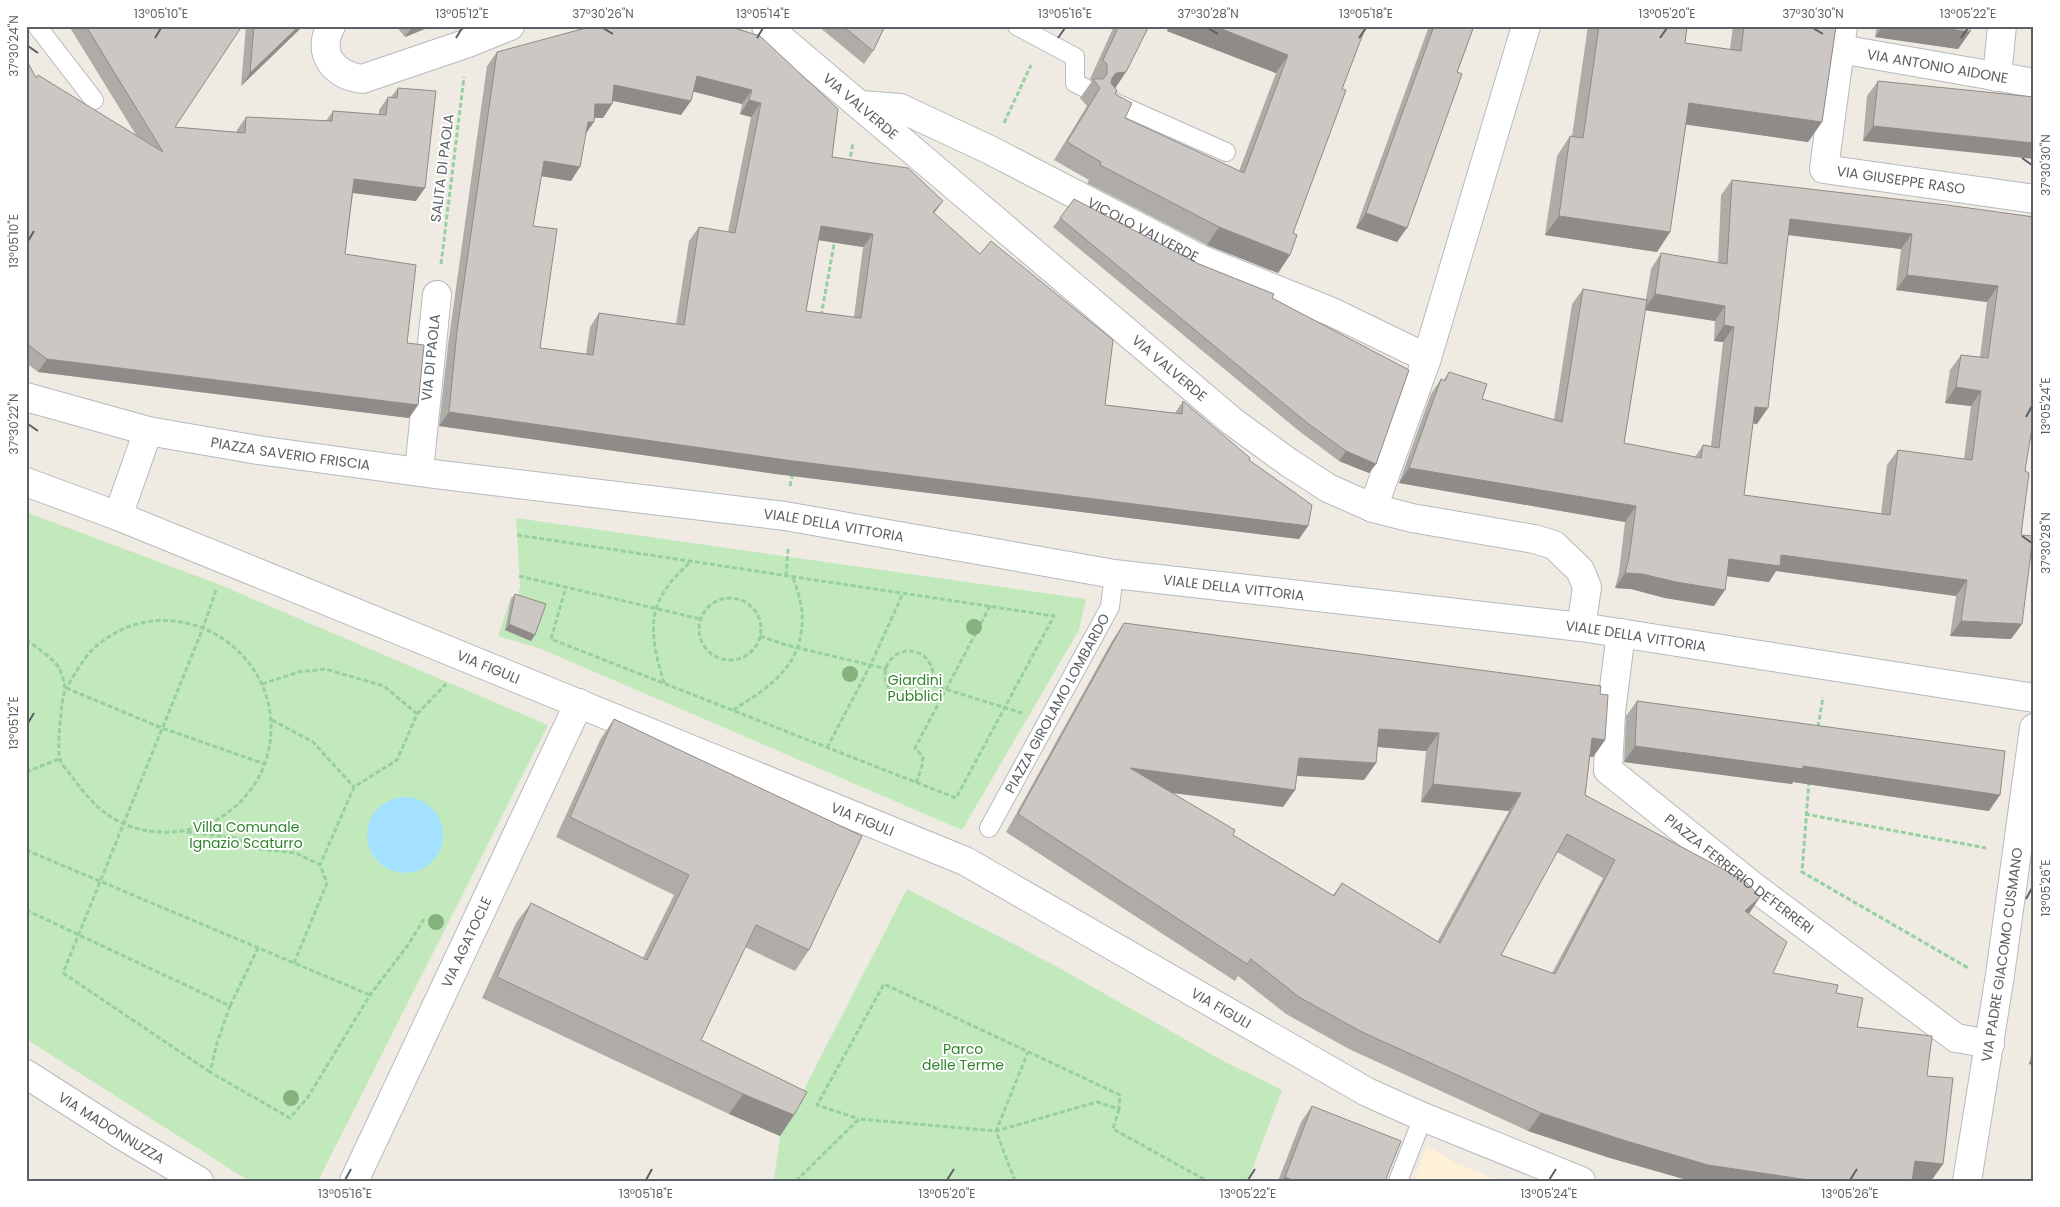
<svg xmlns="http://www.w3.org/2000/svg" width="2060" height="1207" font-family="Poppins,sans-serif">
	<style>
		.commercial { fill: #fff1d8 }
		.green { fill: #c2e9bc }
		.water { fill: #a3e1ff }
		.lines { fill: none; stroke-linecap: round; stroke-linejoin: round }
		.service-casing { stroke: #b5babe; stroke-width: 20 }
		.minor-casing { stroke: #b5babe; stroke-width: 30 }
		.tertiary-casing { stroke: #b5babe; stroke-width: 30 }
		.path { stroke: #97d0a0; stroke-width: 3; stroke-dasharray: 5 2.5; stroke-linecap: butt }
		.service { stroke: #fff; stroke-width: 18 }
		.minor { stroke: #fff; stroke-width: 28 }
		.tertiary { stroke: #fff; stroke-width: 28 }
		.tree { fill: #86b27e }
		.wall { fill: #afaba7; fill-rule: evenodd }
		.shaded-wall { fill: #8f8b88 }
		.building { fill: #ccc7c2; stroke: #8f8b88; fill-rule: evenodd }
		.ticks { fill: none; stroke: #5b6065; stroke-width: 2 }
		.labels { text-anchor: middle; stroke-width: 4; stroke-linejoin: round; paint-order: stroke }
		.street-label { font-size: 14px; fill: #5b6065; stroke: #fff }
		.park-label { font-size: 14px; fill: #31832c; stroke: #fff }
		.neatline { fill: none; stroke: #5b6065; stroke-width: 2 }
		.ticks-label { font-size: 12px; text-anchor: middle; fill: #5b6065 }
	</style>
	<rect width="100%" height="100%" fill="#efebe3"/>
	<polygon class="commercial" points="1427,1146 1457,1164 1500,1181 1413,1181"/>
	<g class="green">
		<polygon points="26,512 218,584 548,725 318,1181 249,1181 26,1039"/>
		<polygon points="516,518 1086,599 1079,630 962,830 541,649 498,636 511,597 517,598 520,587"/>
		<polygon points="907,889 1054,965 1225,1062 1282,1090 1248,1181 774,1181 780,1136"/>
	</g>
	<circle class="water" cx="405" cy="835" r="38"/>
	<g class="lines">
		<g class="service-casing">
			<g id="service">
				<polyline points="37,26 94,100"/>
				<polyline points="1017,26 1075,57 1075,83 1085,88"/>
				<polyline points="1109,100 1226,152"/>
				<path id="s1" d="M989,828L1110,607L1114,574"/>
				<polyline points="1398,1181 1423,1117"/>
			</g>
		</g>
		<g class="minor-casing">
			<g id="minor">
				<path id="s2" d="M1843,26L1824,169L2034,199"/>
				<path id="s3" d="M1840,49L2034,83"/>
				<polyline points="1997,77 2002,26"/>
				<path id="s4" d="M860,105L900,108L990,150L1200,259L1332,312L1427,358"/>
				<path id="s5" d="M419,471L437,295"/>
				<polyline points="1373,508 1427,358 1526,26"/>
				<path id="s6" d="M1621,633L1611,712L1608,770L1754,887L1956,1038L1990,1044"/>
				<path id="s7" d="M26,1074L123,1136L199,1181"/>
			</g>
		</g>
		<g class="tertiary-casing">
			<g id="tertiary">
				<path d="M331,26C316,54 334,75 362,79L468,43L510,26"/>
				<path id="s8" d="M766,26L1233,422L1288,462L1328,488L1373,508L1412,518L1534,539L1554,545L1580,570L1587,587L1581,627"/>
				<path id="s9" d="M26,397L148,431L258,450L434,474L785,516L1114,574L1581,627L2034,698"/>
				<path id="s10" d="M26,482L118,516L258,573L965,861L1367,1092L1423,1117L1581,1181"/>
				<polyline points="118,516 148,431"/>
				<path id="s11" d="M354,1181L579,703"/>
				<path id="s12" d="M1967,1181L2000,975L2034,728"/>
			</g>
		</g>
		<g class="path">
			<polyline points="1004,123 1031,65"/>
			<polyline points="849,164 853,143"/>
			<polyline points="441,264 464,77"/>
			<polyline points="821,316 835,239"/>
			<polyline points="790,486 793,472"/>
			<polyline points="517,535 1054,616 956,798 551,639 566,587"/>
			<polyline points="519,576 700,619"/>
			<polyline points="786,576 788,549"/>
			<circle cx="730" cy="629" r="31"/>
			<polyline points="760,636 786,645 887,669"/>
			<path d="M26,640C35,646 56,660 60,670C69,691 62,694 61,713C60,723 57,750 60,759C61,764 67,770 70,774C84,793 97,810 118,821C149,837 186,835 216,820C240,807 260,783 267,757C295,652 169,575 91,651C82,661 72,678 66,689"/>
			<circle cx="909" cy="675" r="24"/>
			<path d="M664,683C656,656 646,622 662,595C669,582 680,572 690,562"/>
			<polyline points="262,684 299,672 325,669 384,686 417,714 397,760 354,787 320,865"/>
			<polyline points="932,685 1022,713"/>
			<polyline points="66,688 162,728 265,764"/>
			<path d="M733,710C773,685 805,664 802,611C801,600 796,587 793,577"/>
			<polyline points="417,714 446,684"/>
			<polyline points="272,720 313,742 354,787"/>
			<polyline points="1818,727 1823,697"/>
			<polyline points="827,748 871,664 903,593"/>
			<polyline points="26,772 59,759"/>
			<polyline points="1809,781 1802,872 1970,969"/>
			<polyline points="916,783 922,766 923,757 915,748 990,606"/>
			<polyline points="1805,814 1986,848"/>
			<polyline points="187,832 235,838 260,849 296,853 320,865 327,883 294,963"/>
			<polyline points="26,850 370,995"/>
			<polyline points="26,910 230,1006 217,1043 210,1072 290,1118 308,1097 370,995 408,945 424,919"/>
			<polyline points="230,1006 258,948"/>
			<polyline points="210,1072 63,973 203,628 216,590"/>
			<polyline points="1119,1109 1113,1129 1207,1181"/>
			<polyline points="796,1181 859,1119 996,1131 1097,1102 1119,1109 1120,1095 884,984 817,1105 859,1119"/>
			<polyline points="1015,1181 996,1131 1028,1052"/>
		</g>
		<use href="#service" class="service"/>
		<use href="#minor" class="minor"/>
		<use href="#tertiary" class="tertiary"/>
	</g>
	<g class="tree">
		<circle cx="974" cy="627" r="8"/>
		<circle cx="850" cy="674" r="8"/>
		<circle cx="436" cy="922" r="8"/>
		<circle cx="291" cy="1098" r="8"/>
	</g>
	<g class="wall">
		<polygon points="69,26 242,26 175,127 237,132 237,130 246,117 326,121 333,111 379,115 379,110 388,97 391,97 398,88 416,201 353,193 345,254 407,343 418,405 409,418 38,372 26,363 26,59 36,78 136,135"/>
		<polygon points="246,26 303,26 241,86"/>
		<polygon points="396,26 432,26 405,37"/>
		<path d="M728,26L832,157L943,201L934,213L1105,405L1175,413L1183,401L1249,460L1308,526L1299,539L776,474L439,426L448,345L487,66L497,52ZM693,91L742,104L740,114L751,117L728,232L699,227L689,241L676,324L599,313L590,327L586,354L540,348L533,226L541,176L571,181L586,134L594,118H603L612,104L613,101L681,115ZM818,240L863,247L854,317L806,311Z"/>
		<polygon points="818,26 885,26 873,51 864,64"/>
		<polygon points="1114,26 1149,26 1115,88 1115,94 1125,118 1239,171 1276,73 1167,31 1168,26 1366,26 1342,89 1293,233 1290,255 1278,273 1207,245 1087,183 1089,180 1054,160 1087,106 1080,98 1092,81 1090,79"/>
		<polygon points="1429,26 1474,26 1397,242 1356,228"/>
		<polygon points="1588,26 1687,26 1685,43 1730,49 1733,26 1836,26 1822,122 1808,142 1686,124 1670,232 1657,252 1545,235 1557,156 1570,136 1572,136"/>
		<polygon points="1877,26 1971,26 1970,32 1958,49 1875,37"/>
		<polygon points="1878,81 2034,97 1863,141 1867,96"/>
		<path d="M1732,180L2034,217L2025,471L2021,535L2022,624L2011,639L1950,636L1956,596L1776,571L1769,582L1726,576L1714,606L1665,598L1631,589L1615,588L1619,573L1625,522L1399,483L1431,394L1441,379L1444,380L1449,372L1482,399L1554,420L1572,304L1583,289L1646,299L1651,269L1661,253L1718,263L1721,195ZM1788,235L1901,249L1896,290L1987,302L1980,357L1961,355L1950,370L1945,403L1971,406L1964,459L1898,450L1887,465L1881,514L1744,495L1753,423L1757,424ZM1645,310L1715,321L1714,341L1723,342L1711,446L1703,445L1695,457L1624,443Z"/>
		<polygon points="1060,218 1199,264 1272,298 1376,464 1369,473 1339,461 1299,431 1053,227"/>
		<polygon points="515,594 531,641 505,630 511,599"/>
		<path d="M1124,623L1600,694L1605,740L1593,757H1590L1585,795L1760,897L1749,914L1773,973L1836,993L1857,1027L1927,1076L1943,1164L1931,1181L1913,1179L1912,1181H1691L1610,1158L1528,1131L1349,1049L1286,1014L1238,976L1235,981L1006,832L1112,641ZM1377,747L1426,751L1421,802L1509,811L1437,942L1342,883L1333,895L1233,835L1172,793L1283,807L1295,790L1297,776L1364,780L1376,763ZM1557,852L1603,878L1552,973L1501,955Z"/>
		<polygon points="1637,701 1989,811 1793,782 1792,784 1624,762 1626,716"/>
		<polygon points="614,719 809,950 795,971 745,947 701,1040 794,1115 780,1136 729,1114 482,998 516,923 531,903 643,958 674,895 556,837 600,740"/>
		<polygon points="2034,1043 2034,1065 2029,1064"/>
		<polygon points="1312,1106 1385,1181 1278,1181 1301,1122"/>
	</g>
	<g class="shaded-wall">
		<polygon points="299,26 303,26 241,86 250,73"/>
		<polygon points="413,26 432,26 405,37"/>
		<polygon points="1170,26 1214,26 1288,55 1276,73 1167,31"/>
		<polygon points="1883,26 1927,26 1970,32 1958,49 1875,37"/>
		<polygon points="1126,72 1114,90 1099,96 1116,73"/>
		<polygon points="697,76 752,90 742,104 687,90"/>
		<polygon points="614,85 691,101 681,115 604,99"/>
		<polygon points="749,100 761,103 751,117 740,114"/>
		<polygon points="1689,103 1822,122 1808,142 1675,123"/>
		<polygon points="595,104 612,104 603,118 585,117"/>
		<polygon points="588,122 594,122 584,136"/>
		<polygon points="1873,126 2034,143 2034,159 1863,141"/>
		<polygon points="544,161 580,167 571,181 534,175"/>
		<polygon points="354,179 425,188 416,201 346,192"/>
		<polygon points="943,201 933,214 933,212"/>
		<polygon points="1366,213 1407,228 1397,242 1356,228"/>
		<polygon points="1559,216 1670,232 1657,252 1545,235"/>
		<polygon points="1790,219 1912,234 1901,249 1780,234"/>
		<polygon points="821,226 873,234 863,247 811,239"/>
		<polygon points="1219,227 1290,255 1278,273 1207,245"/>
		<polygon points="1907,275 1998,286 1987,302 1896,290"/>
		<polygon points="1655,294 1725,306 1715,321 1644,310"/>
		<polygon points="1724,325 1734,327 1723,342 1714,341"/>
		<polygon points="47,359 418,405 409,418 38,372"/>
		<polygon points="1956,387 1981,391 1971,406 1945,403"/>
		<polygon points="1755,407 1768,408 1757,424 1745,422"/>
		<polygon points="449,412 1308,526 1299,539 776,474 439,426"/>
		<polygon points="1346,451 1376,464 1369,473 1339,461"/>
		<polygon points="1409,468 1636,506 1625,522 1399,483"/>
		<polygon points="1781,555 1967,580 1956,596 1776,571 1769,582 1718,575 1729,559"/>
		<polygon points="1625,573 1642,574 1725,590 1714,606 1665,598 1631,589 1615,588"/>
		<polygon points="1961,621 2022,624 2011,639 1950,636"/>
		<polygon points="509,624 535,635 531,641 505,630"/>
		<polygon points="1379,729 1439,733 1426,751 1367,746"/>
		<polygon points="1592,738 1605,740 1593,757 1580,756"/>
		<polygon points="1635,746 1803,766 2000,795 1989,811 1793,782 1792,784 1624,762"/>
		<polygon points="1299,758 1376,763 1364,780 1287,775"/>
		<polygon points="1130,768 1295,790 1283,807 1118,786"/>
		<polygon points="1433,784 1521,793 1509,811 1421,802"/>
		<polygon points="1760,897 1748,915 1745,911"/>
		<polygon points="2034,1056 2034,1065 2029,1064"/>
		<polygon points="743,1094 794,1115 780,1136 729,1114"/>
		<polygon points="1541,1113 1815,1181 1691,1181 1610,1158 1528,1131"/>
		<polygon points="1915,1161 1943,1164 1931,1181 1903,1178"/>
		<polygon points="1285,1177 1294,1181 1282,1181"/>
	</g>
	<g class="building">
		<polygon points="86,26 242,26 175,127 245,133 246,117 332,121 333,111 386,115 388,97 397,98 398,88 436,91 425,188 354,179 345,254 416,265 407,343 424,345 418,405 47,359 26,343 26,59 36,78 38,75 163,152"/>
		<polygon points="254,26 299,26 250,73"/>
		<path d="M593,26H728L760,36L838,109L832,157L908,168L943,201L933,212L980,254L991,241L1113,340L1105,405L1182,414L1183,401L1250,458L1249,460L1312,505L1308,526L786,460L449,412L457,331L497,52ZM697,76L752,90L749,100L761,103L735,233L699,227L684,325L599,313L593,355L540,348L557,229L533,226L544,161L580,167L588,122H594L595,104H612L614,85L691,101ZM821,226L873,234L861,318L806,311Z"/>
		<polygon points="843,26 885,26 873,51"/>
		<polygon points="1119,26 1149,26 1126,72 1116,73 1112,78 1111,83 1117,91 1115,94 1132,103 1125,118 1244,173 1288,55 1214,26 1366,26 1342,89 1346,90 1293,233 1297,235 1290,255 1219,227 1100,165 1101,162 1067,142 1100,88 1093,79 1103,79 1107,74 1107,64 1103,60"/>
		<polygon points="1434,26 1474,26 1457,72 1462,74 1407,228 1366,213"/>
		<polygon points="1599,26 1687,26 1685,43 1741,51 1744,26 1836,26 1822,122 1689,103 1670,232 1559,216 1570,136 1583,138"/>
		<polygon points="1927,26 1971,26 1970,32"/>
		<polygon points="1878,81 2034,97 2034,143 1873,126"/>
		<path d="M1732,180L1947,205L2034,217V415L2025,471L2029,473L2021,535L2033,536L2022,624L1961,621L1967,580L1781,555L1780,566L1729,559L1725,590L1676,582L1642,574L1625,573L1629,558L1636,506L1409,468L1441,379L1445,381L1449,372L1487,384L1482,399L1562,422L1583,289L1647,300L1624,443L1701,458L1703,445L1719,448L1734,327L1724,325L1725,306L1655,294L1661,253L1727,264ZM1790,219L1912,234L1907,275L1998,286L1988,358L1961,355L1956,387L1981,391L1972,460L1898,450L1890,515L1744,495L1755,407L1768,408Z"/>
		<polygon points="1074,199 1199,264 1274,294 1272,298 1409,370 1376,464 1346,451 1306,422 1060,218"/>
		<polygon points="515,594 546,604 535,635 509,624"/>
		<path d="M1124,623L1601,686L1600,694L1608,695L1605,740L1592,738L1585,795L1745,881L1760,897L1745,911L1787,942L1773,973L1838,985L1836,993L1863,998L1857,1027L1932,1036L1927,1076L1953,1078L1943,1164L1915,1161L1912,1181H1815L1708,1165L1623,1140L1541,1113L1362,1032L1299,997L1251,959L1247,964L1018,814ZM1379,729L1439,733L1433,784L1521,793L1440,943L1342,883L1334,896L1233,835L1235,830L1130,768L1295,790L1299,758L1376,763ZM1567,834L1615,860L1555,974L1501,955Z"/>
		<polygon points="1637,701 2005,751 2000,795 1803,766 1803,769 1635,746"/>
		<polygon points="614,719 862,836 809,950 756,925 701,1040 807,1092 794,1115 743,1094 497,977 531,903 647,960 689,875 570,817"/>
		<polygon points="1312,1106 1401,1141 1385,1181 1294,1181 1285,1177"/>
	</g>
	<path class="ticks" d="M603,28L613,34M1208,28L1218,34M1813,28L1823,34M155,38L161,28M456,38L462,28M757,38L763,28M1058,38L1065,28M1359,38L1366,28M1660,38L1667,28M1961,38L1968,28M28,46L38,53M2022,158L2032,165M28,241L34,231M2026,417L2032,406M28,424L38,431M2022,536L2032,543M28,723L34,713M2026,899L2032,888M345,1180L351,1169M646,1180L652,1169M947,1180L954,1169M1248,1180L1255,1169M1549,1180L1556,1169M1850,1180L1857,1169"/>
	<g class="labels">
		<g class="street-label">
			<text dy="5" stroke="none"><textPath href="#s3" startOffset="99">VIA ANTONIO AIDONE</textPath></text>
			<text dy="5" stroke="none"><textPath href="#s8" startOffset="124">VIA VALVERDE</textPath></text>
			<text transform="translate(442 168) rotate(-83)" y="5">SALITA DI PAOLA</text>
			<text dy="5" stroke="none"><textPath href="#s2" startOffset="222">VIA GIUSEPPE RASO</textPath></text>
			<text dy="5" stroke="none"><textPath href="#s4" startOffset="312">VICOLO VALVERDE</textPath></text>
			<text dy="5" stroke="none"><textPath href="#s5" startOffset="114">VIA DI PAOLA</textPath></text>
			<text dy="5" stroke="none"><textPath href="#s8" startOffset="529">VIA VALVERDE</textPath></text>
			<text dy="5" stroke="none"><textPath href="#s9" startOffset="271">PIAZZA SAVERIO FRISCIA</textPath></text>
			<text dy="5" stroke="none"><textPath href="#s9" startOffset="819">VIALE DELLA VITTORIA</textPath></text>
			<text dy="5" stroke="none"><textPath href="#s9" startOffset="1224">VIALE DELLA VITTORIA</textPath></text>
			<text dy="5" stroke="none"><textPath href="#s9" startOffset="1629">VIALE DELLA VITTORIA</textPath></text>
			<text dy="5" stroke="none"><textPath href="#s10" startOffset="498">VIA FIGULI</textPath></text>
			<text dy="5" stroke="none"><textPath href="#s1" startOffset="142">PIAZZA GIROLAMO LOMBARDO</textPath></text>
			<text dy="5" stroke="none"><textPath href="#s10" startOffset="902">VIA FIGULI</textPath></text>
			<text dy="5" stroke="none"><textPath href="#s6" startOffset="305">PIAZZA FERRERIO DE'FERRERI</textPath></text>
			<text dy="5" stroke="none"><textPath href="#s11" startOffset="264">VIA AGATOCLE</textPath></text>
			<text dy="5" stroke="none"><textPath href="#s12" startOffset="229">VIA PADRE GIACOMO CUSMANO</textPath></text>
			<text dy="5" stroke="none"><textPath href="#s10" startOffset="1308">VIA FIGULI</textPath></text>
			<text dy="5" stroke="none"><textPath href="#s7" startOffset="101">VIA MADONNUZZA</textPath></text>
		</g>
		<g class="park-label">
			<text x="915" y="685">Giardini<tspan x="915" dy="16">Pubblici</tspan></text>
			<text x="246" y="832">Villa Comunale<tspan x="246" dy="16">Ignazio Scaturro</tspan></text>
			<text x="963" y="1054">Parco<tspan x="963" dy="16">delle Terme</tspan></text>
		</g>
	</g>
	<rect width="2060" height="1207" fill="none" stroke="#ffffff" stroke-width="55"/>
	<rect x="28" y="28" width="2004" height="1152" class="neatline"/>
	<g class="ticks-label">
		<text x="161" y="18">13°05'10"E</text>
		<text x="462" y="18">13°05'12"E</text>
		<text x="603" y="18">37°30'26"N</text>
		<text x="763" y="18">13°05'14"E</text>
		<text x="1065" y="18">13°05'16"E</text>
		<text x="1208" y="18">37°30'28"N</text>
		<text x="1366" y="18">13°05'18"E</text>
		<text x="1667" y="18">13°05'20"E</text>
		<text x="1813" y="18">37°30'30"N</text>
		<text x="1968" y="18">13°05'22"E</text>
		<text transform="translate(14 46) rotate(-90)" y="4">37°30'24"N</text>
		<text transform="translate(2046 165) rotate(-90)" y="4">37°30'30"N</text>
		<text transform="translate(14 241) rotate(-90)" y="4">13°05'10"E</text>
		<text transform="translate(2046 406) rotate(-90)" y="4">13°05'24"E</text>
		<text transform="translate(14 424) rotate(-90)" y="4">37°30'22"N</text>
		<text transform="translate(2046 543) rotate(-90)" y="4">37°30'28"N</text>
		<text transform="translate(14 723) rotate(-90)" y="4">13°05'12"E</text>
		<text transform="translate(2046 888) rotate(-90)" y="4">13°05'26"E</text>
		<text x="345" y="1198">13°05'16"E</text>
		<text x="646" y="1198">13°05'18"E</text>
		<text x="947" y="1198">13°05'20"E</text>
		<text x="1248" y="1198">13°05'22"E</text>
		<text x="1549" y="1198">13°05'24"E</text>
		<text x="1850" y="1198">13°05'26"E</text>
	</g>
</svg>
